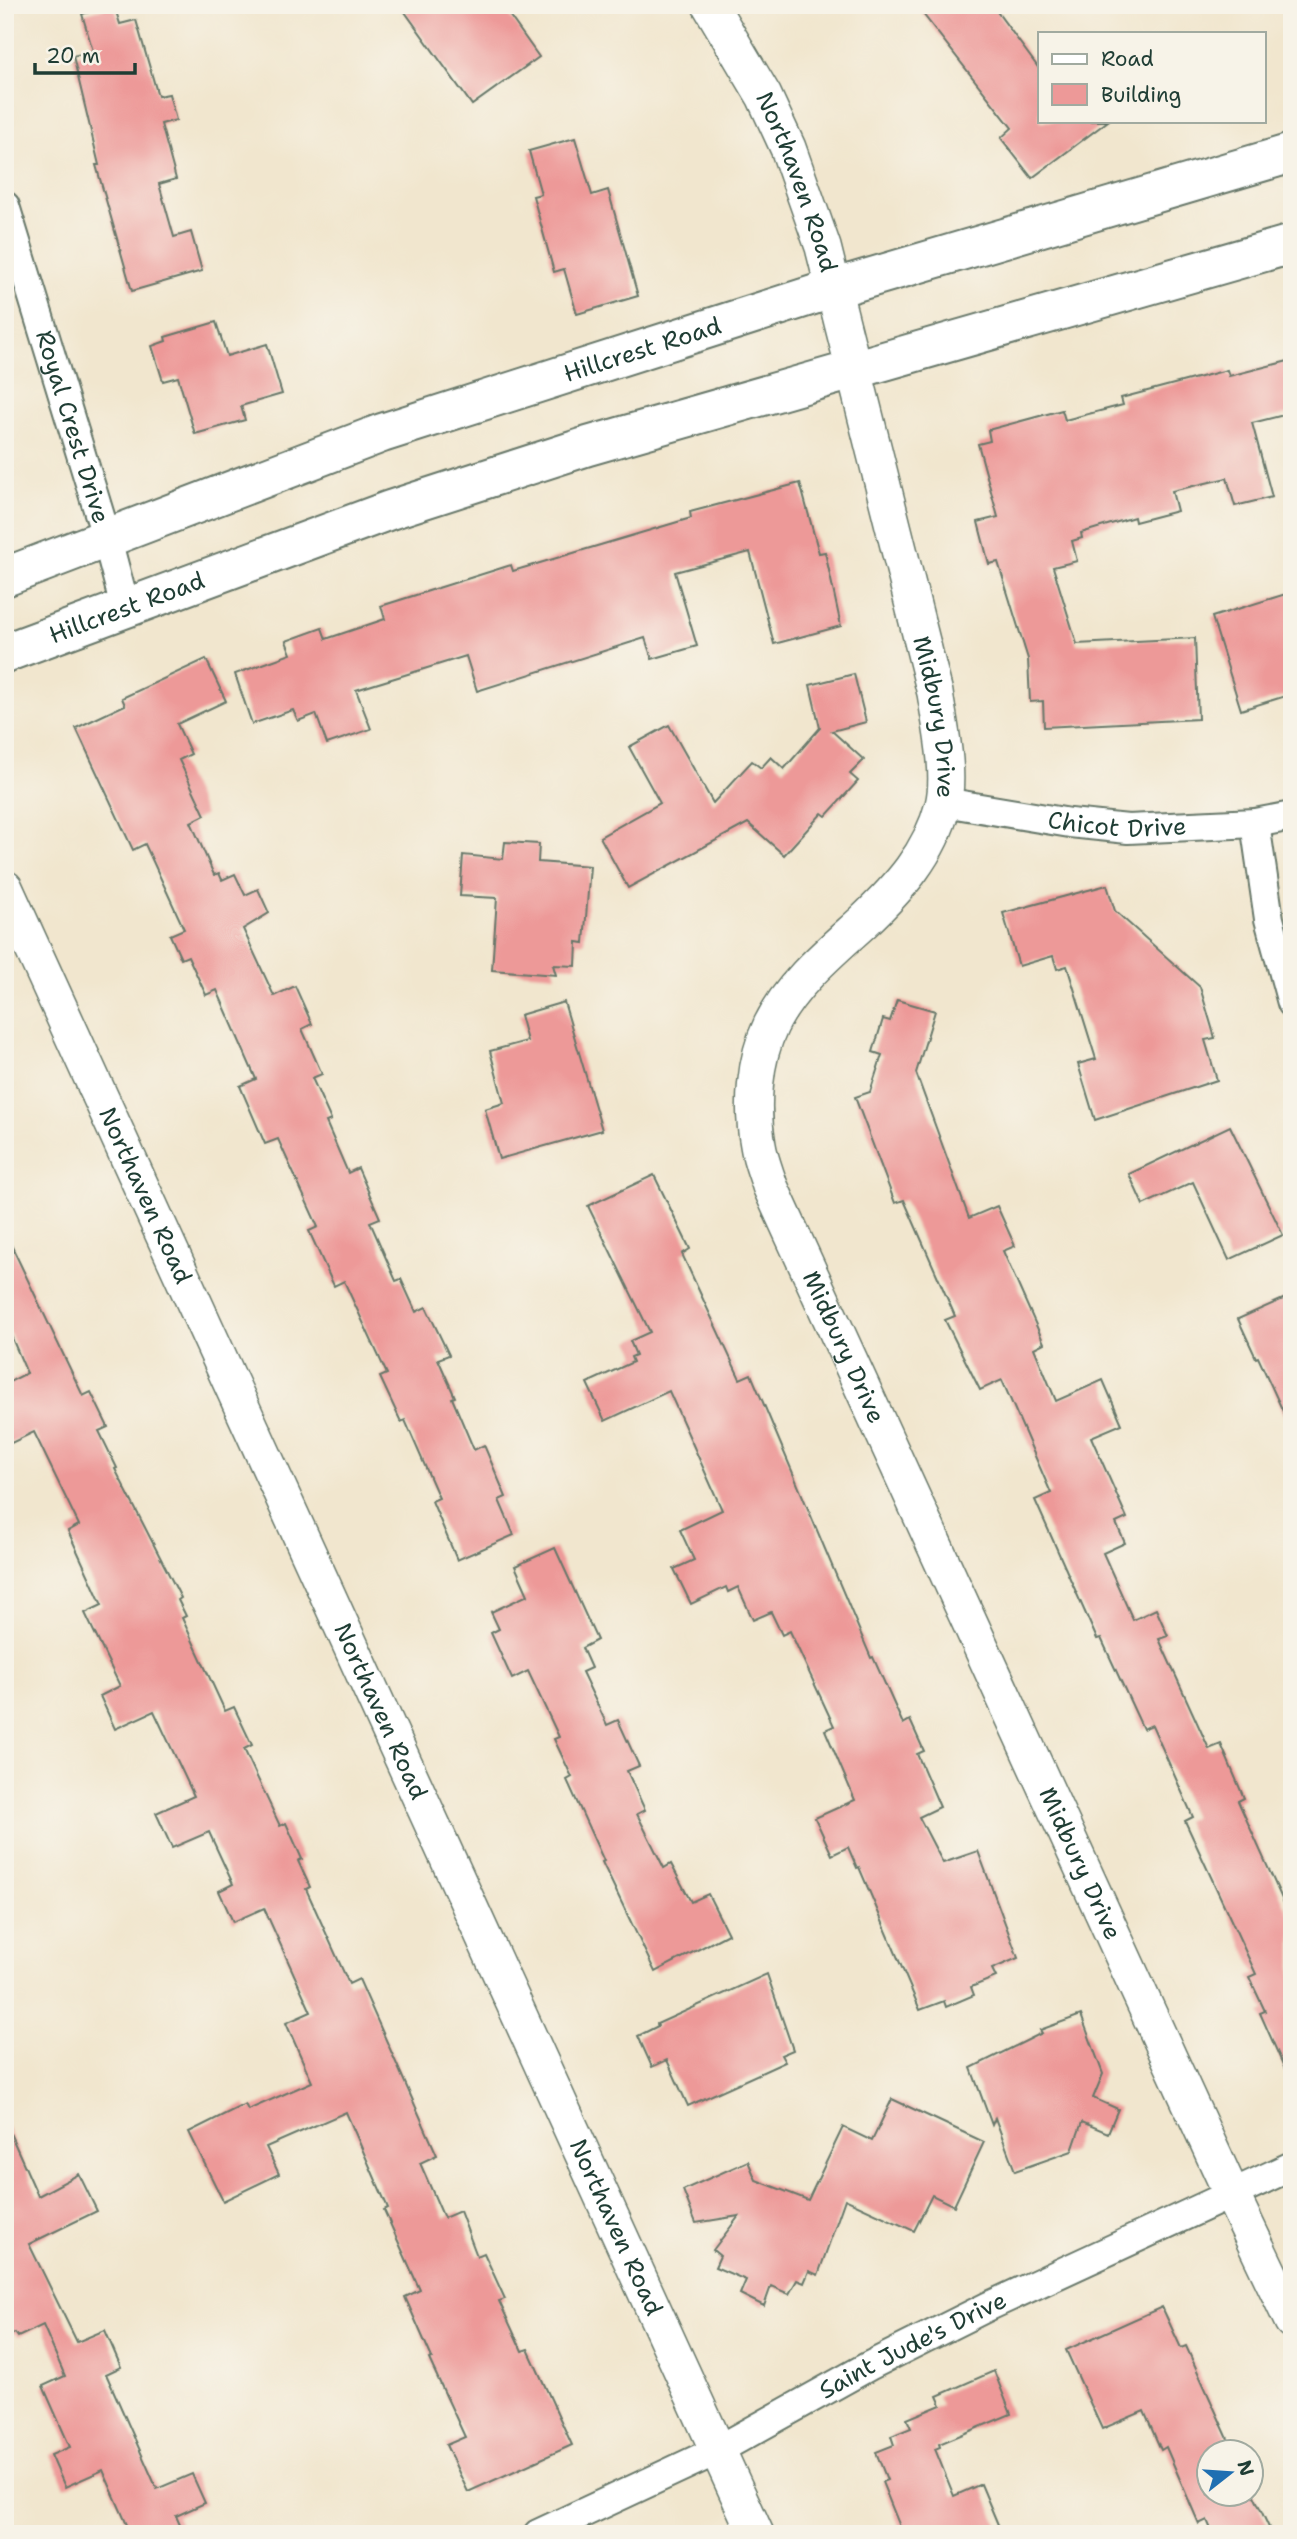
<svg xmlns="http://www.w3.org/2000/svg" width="1297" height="2539" font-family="'Shantell Sans',sans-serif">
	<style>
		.building { fill: #ed9998 }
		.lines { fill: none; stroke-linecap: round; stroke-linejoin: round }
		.minor-casing { stroke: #68786a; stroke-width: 32 }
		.tertiary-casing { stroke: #68786a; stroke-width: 38 }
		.secondary-casing { stroke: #68786a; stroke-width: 42 }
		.minor { stroke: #fff; stroke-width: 28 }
		.tertiary { stroke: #fff; stroke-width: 35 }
		.secondary { stroke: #fff; stroke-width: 38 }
		.labels { text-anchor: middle; stroke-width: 5; stroke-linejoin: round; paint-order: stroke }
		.street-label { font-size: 24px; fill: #1f3d34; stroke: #f7f3e8 }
	</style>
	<rect width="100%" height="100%" fill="#f7f3e8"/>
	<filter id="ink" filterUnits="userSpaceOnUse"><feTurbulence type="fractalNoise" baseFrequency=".0143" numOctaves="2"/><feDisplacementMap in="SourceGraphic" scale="14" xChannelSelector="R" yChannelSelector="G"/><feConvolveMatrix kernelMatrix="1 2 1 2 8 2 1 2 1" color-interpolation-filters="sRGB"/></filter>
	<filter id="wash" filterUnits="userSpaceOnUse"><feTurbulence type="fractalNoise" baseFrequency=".00686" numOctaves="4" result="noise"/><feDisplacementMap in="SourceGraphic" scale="28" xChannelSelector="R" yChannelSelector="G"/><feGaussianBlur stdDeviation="1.57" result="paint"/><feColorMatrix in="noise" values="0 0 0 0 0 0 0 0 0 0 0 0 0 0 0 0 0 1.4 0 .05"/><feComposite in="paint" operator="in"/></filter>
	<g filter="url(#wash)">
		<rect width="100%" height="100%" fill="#f1e6ce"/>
		<g id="blocks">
			<g class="building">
				<polygon points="114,5 120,24 136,20 158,96 169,94 176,120 161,124 176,179 159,184 174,237 191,232 202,271 132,291 96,165 99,165 73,56 93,51 82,14"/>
				<polygon points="400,5 502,5 539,57 472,105"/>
				<polygon points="916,5 992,5 1040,70 1040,121 1108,121 1032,178 1001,138 1012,128"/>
				<polygon points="575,138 592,195 608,190 638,296 577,314 564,269 554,272 533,196 541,194 529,151"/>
				<polygon points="216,322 227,356 267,344 282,394 241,406 245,420 195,434 178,377 163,381 152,346 166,341 165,337"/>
				<polygon points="1292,360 1292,413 1252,423 1272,497 1235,506 1227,478 1172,491 1177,511 1135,522 1134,517 1081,533 1082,538 1072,541 1077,561 1053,567 1077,644 1195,638 1198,719 1044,727 1043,701 1030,702 1028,659 998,562 989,564 978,522 998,517 978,444 990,441 988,430 1062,410 1065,420 1123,405 1121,398 1227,370 1229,376"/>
				<polygon points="800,483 819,553 825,552 841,626 774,644 750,552 675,572 697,646 652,659 645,638 477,691 466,656 356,690 371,729 327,744 316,714 298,721 293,710 252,724 235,674 291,654 286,641 322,628 326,639 385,619 381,606 511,565 513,571 691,518 690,512"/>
				<polygon points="1292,592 1292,694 1241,710 1212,617"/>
				<polygon points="206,659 226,701 177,724 191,754 179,760 205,815 191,822 214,875 219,873 222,880 235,874 245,895 258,889 269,913 243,929 274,996 295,986 312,1024 302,1029 322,1074 312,1078 331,1120 326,1122 348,1173 358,1168 380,1218 370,1222 396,1281 401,1279 416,1312 426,1307 449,1355 438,1359 455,1397 452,1398 474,1450 484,1445 506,1497 499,1500 514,1535 457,1560 432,1501 439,1498 405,1420 401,1422 380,1377 387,1374 344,1281 334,1286 309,1231 318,1227 278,1139 265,1144 240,1086 256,1079 217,990 206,995 188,956 181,959 170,935 184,929 145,844 133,850 76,728 125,705 122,698"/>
				<polygon points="854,674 866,722 832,731 864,760 850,774 858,781 826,816 822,813 784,855 748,823 628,888 600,837 660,803 629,747 669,725 713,803 752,761 761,768 771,757 784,769 820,728 810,685"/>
				<polygon points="505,842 539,844 538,862 590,866 584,943 577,942 576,966 553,965 556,975 492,970 497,898 460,896 463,855 503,859"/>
				<polygon points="1107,885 1115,911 1200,987 1215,1038 1205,1040 1217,1080 1095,1120 1078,1064 1096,1059 1067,966 1057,969 1053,956 1019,966 1003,913"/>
				<polygon points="897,1000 935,1011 916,1073 969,1218 997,1206 1015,1246 1003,1251 1044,1343 1034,1348 1056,1401 1103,1380 1122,1424 1091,1437 1127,1518 1116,1523 1125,1543 1103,1553 1133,1620 1156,1609 1168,1636 1159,1639 1209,1749 1221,1744 1244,1798 1238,1801 1292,1921 1292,2085 1260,2013 1265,2011 1249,1977 1256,1974 1185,1821 1193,1817 1152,1725 1143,1729 1101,1638 1097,1639 1035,1500 1051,1493 1002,1380 980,1390 945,1320 955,1316 904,1200 895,1203 855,1097 870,1092 882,1055 873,1052 883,1019 890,1021"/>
				<polygon points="564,1002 602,1130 499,1159 485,1109 504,1103 490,1051 527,1041 520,1015"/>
				<polygon points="1230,1126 1283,1235 1229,1260 1193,1182 1143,1205 1129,1174"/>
				<polygon points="654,1175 690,1249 682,1254 740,1379 751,1374 871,1658 873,1657 903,1724 910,1720 924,1751 917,1754 940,1807 919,1817 943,1863 978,1851 1018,1958 992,1969 996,1977 971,1987 974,1995 946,2007 944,2001 920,2010 859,1867 857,1868 848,1847 832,1855 815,1818 855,1800 825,1730 834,1726 790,1631 782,1635 771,1612 753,1620 738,1587 728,1592 726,1587 691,1604 674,1569 694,1560 680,1530 722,1510 669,1391 605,1421 587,1383 633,1362 631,1357 636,1355 630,1341 650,1332 588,1206"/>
				<polygon points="5,1232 83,1396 91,1392 108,1427 99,1431 117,1468 115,1469 181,1598 178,1600 186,1616 182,1618 225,1711 234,1707 252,1745 244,1749 280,1826 286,1823 302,1859 298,1861 310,1887 306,1889 349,1984 359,1979 437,2155 420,2163 444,2218 460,2211 477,2256 484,2253 505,2299 499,2301 522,2351 528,2349 572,2445 468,2492 446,2445 465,2437 429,2359 432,2358 405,2297 420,2290 384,2210 388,2208 346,2112 266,2147 279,2174 223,2201 189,2132 245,2104 248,2110 312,2082 286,2023 311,2012 264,1908 233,1922 219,1891 233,1884 209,1832 172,1848 156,1813 194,1796 154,1711 115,1729 100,1696 120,1686 85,1613 102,1605 68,1531 79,1525 34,1432 5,1446 5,1384 27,1373 5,1322"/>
				<polygon points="1292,1295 1292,1431 1258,1357 1256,1358 1238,1319"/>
				<polygon points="555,1548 597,1640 582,1648 591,1668 582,1672 607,1725 618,1720 639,1766 627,1771 645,1810 637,1814 664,1868 671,1864 691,1902 708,1894 728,1934 655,1972 602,1862 604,1861 567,1780 572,1777 554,1739 559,1737 528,1671 512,1679 491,1633 499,1629 491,1612 528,1595 515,1566"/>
				<polygon points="767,1974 793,2050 781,2055 785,2062 688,2106 667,2060 652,2067 638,2036 658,2026 657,2024"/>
				<polygon points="1081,2015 1103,2074 1093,2098 1118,2109 1108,2133 1082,2122 1072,2151 1015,2171 995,2118 992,2125 971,2068 1042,2033 1040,2030"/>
				<polygon points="892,2099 984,2142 954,2206 932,2195 914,2231 845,2199 818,2275 809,2271 804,2283 797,2280 789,2294 771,2286 764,2306 740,2294 746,2280 715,2267 720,2256 713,2250 739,2216 696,2223 683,2190 748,2161 756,2180 808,2200 843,2127 872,2141"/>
				<polygon points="5,2122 38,2196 79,2174 97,2211 29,2244 77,2342 105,2330 121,2367 106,2374 157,2489 192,2474 205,2503 176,2516 184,2534 131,2534 103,2470 65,2487 51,2455 70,2447 43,2386 65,2376 43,2325 18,2337 15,2333 5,2337"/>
				<polygon points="1162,2307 1181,2348 1186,2346 1234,2452 1209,2452 1209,2494 1251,2494 1251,2489 1272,2534 1213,2534 1207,2520 1199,2524 1166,2447 1161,2450 1144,2411 1102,2429 1066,2350"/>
				<polygon points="994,2371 1011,2414 939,2444 940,2447 935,2449 954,2496 981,2484 999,2527 982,2534 903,2534 882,2482 887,2480 876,2452 894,2445 891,2436 911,2428 907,2419 941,2405 937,2396"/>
			</g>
		</g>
	</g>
	<g filter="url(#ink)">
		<use href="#blocks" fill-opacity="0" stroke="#68786a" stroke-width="2"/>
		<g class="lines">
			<g class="minor-casing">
				<g id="minor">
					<path id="s1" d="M5,206L107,539L125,607"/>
					<path id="s2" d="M944,802L1070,823L1128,829L1255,823L1292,816"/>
					<polyline points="1255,823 1269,919 1292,1003"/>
					<path id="s3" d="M538,2534L718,2450L869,2366L987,2307L1292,2166"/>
				</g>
			</g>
			<g class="tertiary-casing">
				<g id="tertiary">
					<path id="s4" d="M710,5L764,96L788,148L823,247L935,693C940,726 951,773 943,805C930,854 899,888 863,922C830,952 791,984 771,1025C754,1060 751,1108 758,1145C760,1159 766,1173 770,1186L1231,2193L1292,2321"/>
					<path id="s5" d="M5,888L756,2534"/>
				</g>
			</g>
			<g class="secondary-casing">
				<g id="secondary">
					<path id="s6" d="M5,577L382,433L835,288L1292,153"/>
					<path id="s7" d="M5,653L390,510L588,446L1292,244"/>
				</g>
			</g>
			<use href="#minor" class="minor"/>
			<use href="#tertiary" class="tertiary"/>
			<use href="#secondary" class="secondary"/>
		</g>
	</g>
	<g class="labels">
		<g class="street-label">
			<text dy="8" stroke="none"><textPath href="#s4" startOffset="198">Northaven Road</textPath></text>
			<text dy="8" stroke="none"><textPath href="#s6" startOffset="677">Hillcrest Road</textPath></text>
			<text dy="8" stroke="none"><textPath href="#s1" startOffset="231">Royal Crest Drive</textPath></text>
			<text dy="8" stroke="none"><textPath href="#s7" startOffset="130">Hillcrest Road</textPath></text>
			<text dy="8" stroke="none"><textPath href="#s4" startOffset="752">Midbury Drive</textPath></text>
			<text dy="8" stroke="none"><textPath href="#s2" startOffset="175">Chicot Drive</textPath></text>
			<text dy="8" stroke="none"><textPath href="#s5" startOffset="338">Northaven Road</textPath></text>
			<text dy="8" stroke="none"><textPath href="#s4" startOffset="1466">Midbury Drive</textPath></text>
			<text dy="8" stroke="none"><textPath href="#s5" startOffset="905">Northaven Road</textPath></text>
			<text dy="8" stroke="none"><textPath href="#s4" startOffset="2034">Midbury Drive</textPath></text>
			<text dy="8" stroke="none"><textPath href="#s5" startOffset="1472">Northaven Road</textPath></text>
			<text dy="8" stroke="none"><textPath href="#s3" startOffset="420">Saint Jude's Drive</textPath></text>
		</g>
	</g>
	<rect width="1297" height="2539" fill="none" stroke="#f7f3e8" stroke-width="28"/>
	<rect x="1038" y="32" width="228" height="91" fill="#f7f3e8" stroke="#a1aaa0" stroke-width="2"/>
	<rect x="1052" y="54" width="35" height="10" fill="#ffffff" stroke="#a1aaa0" stroke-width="2"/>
	<text x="1101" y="66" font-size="21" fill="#1f3d34">Road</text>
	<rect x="1052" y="84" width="35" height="21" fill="#ed9998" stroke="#a1aaa0" stroke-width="2"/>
	<text x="1101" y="102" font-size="21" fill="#1f3d34">Building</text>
	<g transform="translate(1230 2473) rotate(73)"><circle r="33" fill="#f7f3e8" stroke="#a1aaa0" stroke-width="2"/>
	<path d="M0-5L12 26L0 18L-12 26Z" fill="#1f6fb2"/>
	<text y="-10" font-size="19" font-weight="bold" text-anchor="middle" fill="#1f3d34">N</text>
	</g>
	<path d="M35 63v10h100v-10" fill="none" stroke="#1f3d34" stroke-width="3.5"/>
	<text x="46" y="63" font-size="21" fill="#1f3d34" stroke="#f7f3e8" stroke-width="5" paint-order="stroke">20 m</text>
</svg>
